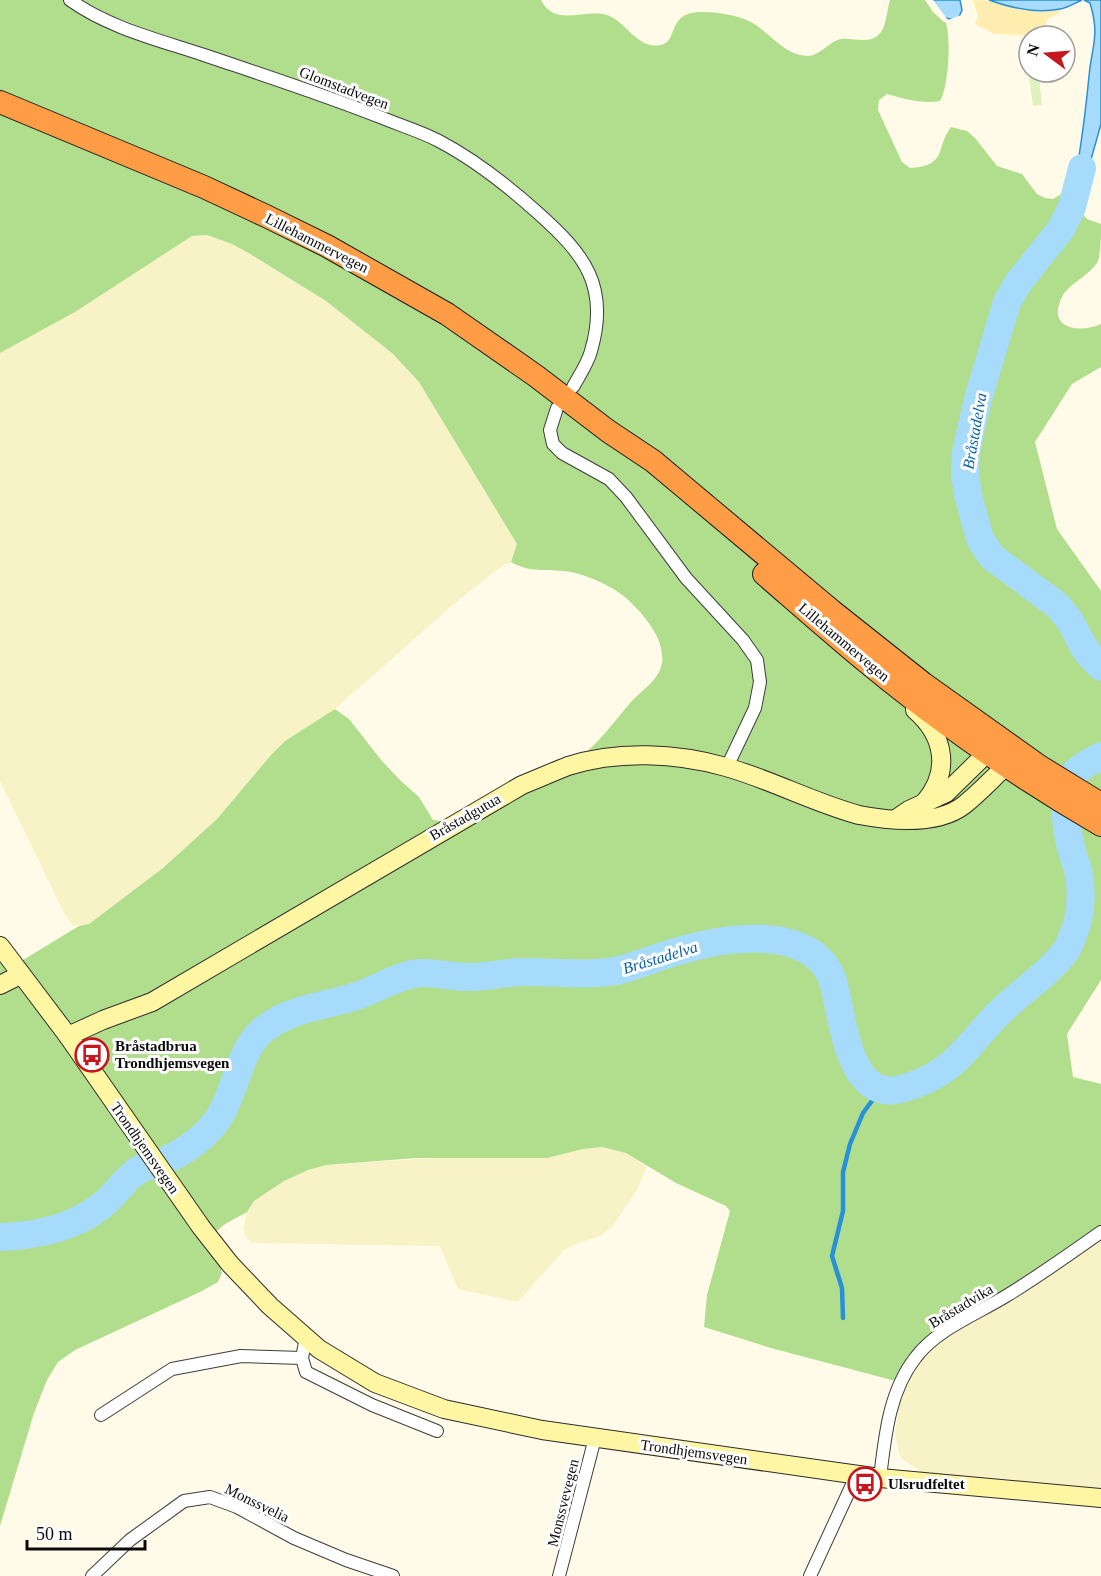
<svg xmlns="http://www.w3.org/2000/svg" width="1101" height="1576" font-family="'Times New Roman',serif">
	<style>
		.farmland { fill: #f7f3c6 }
		.forest { fill: #b0de8d }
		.sand { fill: #ffeeb0 }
		.pitch { fill: #e1f2c1 }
		.water { fill: #a7dbfb; stroke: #2990d8; stroke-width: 1.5 }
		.pier { fill: #fffbe8 }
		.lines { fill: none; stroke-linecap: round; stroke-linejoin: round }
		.stream { stroke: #2990d8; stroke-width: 4.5 }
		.river { stroke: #a7dbfb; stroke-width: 28 }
		.street-casing { stroke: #3d3d3d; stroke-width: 14 }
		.secondary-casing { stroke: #2c2c2c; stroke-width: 20 }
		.highway-casing { stroke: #1b1b1b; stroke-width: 24 }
		.street { stroke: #fff; stroke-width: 12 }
		.secondary { stroke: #fff6a3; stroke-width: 18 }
		.highway { stroke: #ff9d46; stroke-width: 22 }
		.labels { text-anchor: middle; stroke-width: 6; stroke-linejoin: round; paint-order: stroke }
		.street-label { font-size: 15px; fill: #0a0a0a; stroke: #fff }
		.poi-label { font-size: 15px; font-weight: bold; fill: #0a0a0a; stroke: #fff; text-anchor: start }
		.water-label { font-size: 16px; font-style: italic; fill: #0b60a5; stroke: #fff }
	</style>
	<rect width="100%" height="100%" fill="#fffbe8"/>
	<g class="farmland">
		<polygon points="207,235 232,244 326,301 392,353 419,382 518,544 511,562 503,565 455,603 335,709 285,741 271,755 217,819 163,868 89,924 73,926 64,913 0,781 0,353 75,312 192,236"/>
		<polygon points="602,1147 626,1153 646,1166 644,1174 637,1190 613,1226 601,1236 578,1243 564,1250 518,1302 458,1289 440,1246 253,1243 246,1237 243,1228 247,1212 254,1201 284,1181 308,1170 326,1165"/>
		<polygon points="1101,1232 1101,1488 927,1476 900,1457 895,1432 903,1383 920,1347"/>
	</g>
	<path class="forest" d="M0,0H541C555,28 585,8 607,15C626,21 637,50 661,45C679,41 666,12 702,12C717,12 738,15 751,22C771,33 784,56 809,56C820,55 830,41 841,39C848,38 856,40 864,40C887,40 885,18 890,0H928C933,5 940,11 944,18C952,32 949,86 940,101C922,104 905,99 887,94L879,100L878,110L902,162L910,168C948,166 935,148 951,127L967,131L975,138L997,166L1022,174L1037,194L1045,198L1053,199L1061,194L1077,169L1082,168L1088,170L1081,197L1082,213L1087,219L1101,224C1101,236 1101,250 1098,261C1090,276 1070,282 1062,297C1046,328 1079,334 1101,324V367L1072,384L1035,442L1057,529L1101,591V980L1067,1034L1073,1077L1101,1084V1232L1024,1283L949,1323L903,1383L771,1348L704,1327L707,1295L730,1211L726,1206L676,1183L626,1153L602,1147L583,1149L547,1158H416L326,1165L308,1170L284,1181L254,1201L247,1212L225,1224L212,1235L222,1273L218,1282L200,1292L75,1350L58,1362L47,1380L34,1413L0,1526V951L18,963L79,926L89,924L163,868L217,819L271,755L285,741L335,709L349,719L382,761L401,781L419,797L433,820L442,821C469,808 496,794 524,781C541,774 562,768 578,758C599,744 615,720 631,702C640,692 653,684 659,672C672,646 644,614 626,598C611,585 583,573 564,571C542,569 531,573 511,562L517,544L419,382L392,353L326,301L250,254L232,244L207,235L192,236L75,312L0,353Z"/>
	<polygon class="sand" points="973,0 1066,4 1058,14 1047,19 1044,31 1037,36 999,34 994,34 975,24 978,17"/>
	<polygon class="pitch" points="1039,77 1042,105 1033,106 1029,78"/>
	<g class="water">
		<path d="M928,0H960L962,10L958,19C943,22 937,10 928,0Z"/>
		<path d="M989,0H1082C1075,3 1067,8 1060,9C1036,14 1011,8 989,0Z"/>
		<path d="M1084,0H1101V124L1088,170L1082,168L1077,169C1082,138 1086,108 1089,76C1092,45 1100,36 1090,3Z"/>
	</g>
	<polygon class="pier" points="925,0 933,0 948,20 964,14 959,21 950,23 944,22 933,12"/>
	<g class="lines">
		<polyline class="stream" points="843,1318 842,1288 832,1256 843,1211 843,1172 850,1144 863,1113 880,1090"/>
		<g class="river">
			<polyline points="1082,168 1072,207 1061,229 1018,283 1007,302 978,399 966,452 965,474 968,495 980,539 992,557 1057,605 1070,621 1086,651 1101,667"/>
			<path d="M0,1237C37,1236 79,1227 107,1201C118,1191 127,1176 140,1169C145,1167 150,1166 155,1165C182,1154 206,1139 221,1114C236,1089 239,1051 262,1031C291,1006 329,1007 362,994C381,987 399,975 420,973C436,972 450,977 466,977C484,978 502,973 520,972C552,971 588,977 620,970C640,965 659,956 679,951C715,940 772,930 807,950C818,956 827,967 832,978C843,1012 846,1103 901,1089C915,1085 931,1079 943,1070C964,1056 979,1033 997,1015C1018,993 1047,976 1065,952C1070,945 1074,933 1077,924C1081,907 1082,887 1078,870C1076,863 1073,856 1071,848C1066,826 1060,792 1075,773C1082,765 1092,761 1101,756"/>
		</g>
		<g class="street-casing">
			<g id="street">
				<path d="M70,0C109,28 159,40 204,55C263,75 322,94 380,117C399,125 420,131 439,141C475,160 508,186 538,213C584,254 610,286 591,351C588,363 579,376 573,387"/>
				<polyline points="557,408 550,430 553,444 562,453 609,479 626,497 686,578 743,640 757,660 760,682 755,708 727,767"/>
				<polyline points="306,1337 302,1358 306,1372 372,1405 437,1431"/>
				<polyline points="101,1415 172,1369 241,1356 302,1358"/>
				<path d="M880,1478C885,1436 889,1391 916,1357C937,1329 977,1314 1006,1296C1039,1276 1070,1254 1101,1232"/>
				<polyline points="92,1576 130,1540 184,1501 210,1497 237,1507 294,1538 346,1560 393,1576"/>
				<polyline points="559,1576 595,1438"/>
				<polyline points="810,1576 857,1474"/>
			</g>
		</g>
		<g class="secondary-casing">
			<g id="secondary">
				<path d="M915,710C945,736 951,772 924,803"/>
				<polyline points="0,946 68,1036 201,1227 230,1264 270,1306 319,1349 375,1383 444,1409 542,1430 880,1478 1101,1498"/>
				<polyline points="0,985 20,975"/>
				<path d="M68,1036L103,1020L152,1002L522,785C537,779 553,772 568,766C618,750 677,753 726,767C772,780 814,803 859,815C891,821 937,826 964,805C979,793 992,779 1006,766V743L987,753L946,793L909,810L896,819"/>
			</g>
		</g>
		<g class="highway-casing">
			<g id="highway">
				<polyline points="0,102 204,187 266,216 327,246 447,314 536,376 608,431 653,461 832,611 924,684 1039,766 1101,804"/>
				<path d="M764,574C824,626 883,679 948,725C997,761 1048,794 1101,825"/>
			</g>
		</g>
		<use href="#street" class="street"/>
		<use href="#secondary" class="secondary"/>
		<use href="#highway" class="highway"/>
	</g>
	<defs>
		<g id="bus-ring" transform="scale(1.725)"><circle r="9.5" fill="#fff" stroke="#c4181e" stroke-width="1.5"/><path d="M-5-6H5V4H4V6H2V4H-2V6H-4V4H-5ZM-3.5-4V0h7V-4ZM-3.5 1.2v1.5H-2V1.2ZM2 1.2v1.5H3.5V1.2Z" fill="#c4181e"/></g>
	</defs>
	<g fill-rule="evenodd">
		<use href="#bus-ring" x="92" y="1055"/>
		<use href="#bus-ring" x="865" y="1484"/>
	</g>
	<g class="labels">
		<g class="street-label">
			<text transform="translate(344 88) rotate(21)" y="5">Glomstadvegen</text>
			<text transform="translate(317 243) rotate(27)" y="5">Lillehammervegen</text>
			<text transform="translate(844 642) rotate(40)" y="5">Lillehammervegen</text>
			<text transform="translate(465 817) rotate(-30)" y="5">Bråstadgutua</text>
			<text transform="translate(145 1148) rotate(55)" y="5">Trondhjemsvegen</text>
			<text transform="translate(961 1306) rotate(-31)" y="5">Bråstadvika</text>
			<text transform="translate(694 1452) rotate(8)" y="5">Trondhjemsvegen</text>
			<text transform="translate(257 1503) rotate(26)" y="5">Monssvelia</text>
			<text transform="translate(563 1503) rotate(-76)" y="5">Monssvevegen</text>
		</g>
		<g class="poi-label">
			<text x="115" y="1051">Bråstadbrua<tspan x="115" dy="17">Trondhjemsvegen</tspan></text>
			<text x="888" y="1489">Ulsrudfeltet</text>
		</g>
		<g class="water-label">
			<text transform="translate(974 431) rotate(-80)" y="6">Bråstadelva</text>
			<text transform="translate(660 957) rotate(-17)" y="6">Bråstadelva</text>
		</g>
	</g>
	<g transform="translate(1047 54) rotate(286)"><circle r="28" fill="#ffffff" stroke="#9d9d9d" stroke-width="1.5"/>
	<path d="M0-4.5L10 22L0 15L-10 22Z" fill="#c4181e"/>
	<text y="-9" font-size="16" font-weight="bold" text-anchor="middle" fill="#0a0a0a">N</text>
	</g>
	<path d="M27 1540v9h118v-9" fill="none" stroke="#0a0a0a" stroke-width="3"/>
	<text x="36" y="1540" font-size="18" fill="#0a0a0a" stroke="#ffffff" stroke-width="4.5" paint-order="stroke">50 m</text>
</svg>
